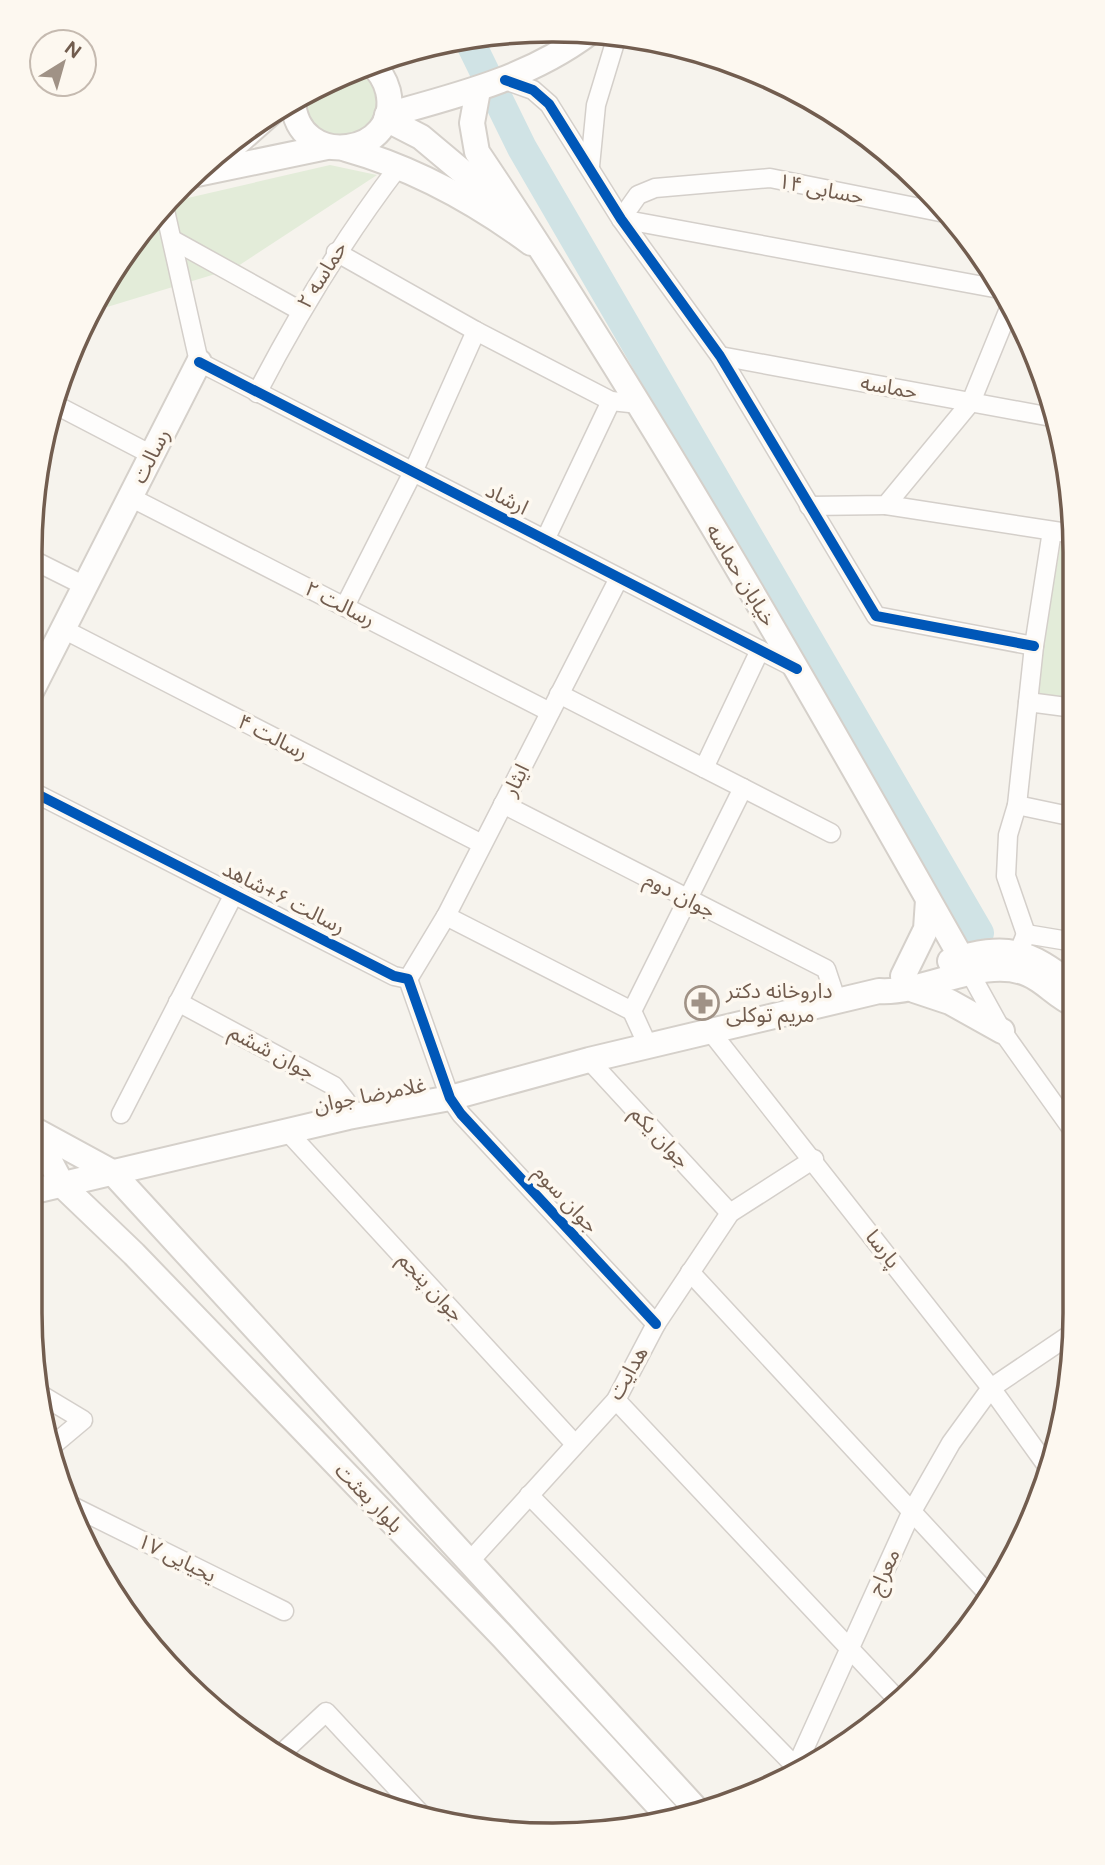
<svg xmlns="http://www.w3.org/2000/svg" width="1105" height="1865" font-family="Figtree,'Noto Sans Arabic',sans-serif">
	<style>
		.green { fill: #e3ecd9 }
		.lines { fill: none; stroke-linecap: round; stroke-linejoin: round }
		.river { stroke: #d0e3e5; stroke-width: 30 }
		.street-casing { stroke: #d4cfca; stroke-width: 21 }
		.secondary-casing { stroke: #d5d0ca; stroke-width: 28 }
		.street { stroke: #fefdfc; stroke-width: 18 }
		.secondary { stroke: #fefdfc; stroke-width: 24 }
		.cycleway-casing { stroke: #fdf8f0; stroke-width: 15 }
		.cycleway { stroke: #0057b8; stroke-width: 10 }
		.labels { text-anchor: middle; stroke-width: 7; stroke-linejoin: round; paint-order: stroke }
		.street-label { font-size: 21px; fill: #725d4f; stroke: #fdf8f0 }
		.poi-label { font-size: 21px; fill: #725d4f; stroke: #fdf8f0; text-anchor: start }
		.rim { fill: none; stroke: #725d4f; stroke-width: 3.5 }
	</style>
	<rect width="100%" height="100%" fill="#f6f3ed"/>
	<g class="green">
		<polygon points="359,68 374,82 378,112 360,136 315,133 301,97"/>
		<polygon points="330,165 377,175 235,268 94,311 118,262 166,203"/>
		<polygon points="1061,542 1074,545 1074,704 1034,697"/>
	</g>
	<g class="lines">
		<polyline class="river" points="468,38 522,148 979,933"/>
		<g class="street-casing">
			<g id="street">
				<polyline points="505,80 533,90 549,104 621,219 720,356 876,616 1034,646"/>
				<polyline points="590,166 596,105 617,36"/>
				<polyline points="164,206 199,362 797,669"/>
				<polyline points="950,214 770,178 655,188 638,195 621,219 1005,290"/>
				<polyline points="173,240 299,310"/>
				<polyline points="336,252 476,331 611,401 639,404"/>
				<polyline points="720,356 1057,418"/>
				<path d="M257,393C299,312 344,238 399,166"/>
				<polyline points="54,404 152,455"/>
				<polyline points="130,497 550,712"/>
				<polyline points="886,505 1074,534"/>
				<polyline points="809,506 886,505 971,402 1011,304"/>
				<polyline points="545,540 611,401"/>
				<polyline points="31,559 85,586"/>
				<polyline points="345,606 413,472 476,331"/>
				<polyline points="63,629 482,844"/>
				<polyline points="559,694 831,833"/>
				<polyline points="1028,702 1074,708"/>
				<polyline points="704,768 760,650"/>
				<polyline points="31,791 394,976 408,979 450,1098 461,1114 656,1324"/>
				<polyline points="503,804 826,969 837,1002"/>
				<polyline points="1017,805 1074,817"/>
				<polyline points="446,916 632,1011"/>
				<polyline points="1026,934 1006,876 1008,835 1017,805 1034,646 1052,531"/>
				<polyline points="1022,944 1026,934 1074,942"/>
				<polyline points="970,973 1002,1031 1074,1132"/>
				<polyline points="408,979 446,916 619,578"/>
				<polyline points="178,1002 334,1086 346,1101 348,1117"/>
				<polyline points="632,1011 743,788"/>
				<polyline points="632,1011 648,1046"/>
				<polyline points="711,1032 991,1388 1050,1470"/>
				<polyline points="589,1060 730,1213"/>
				<polyline points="121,1114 234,894"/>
				<polyline points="287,1131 574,1443"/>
				<polyline points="690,1272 990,1596"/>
				<polyline points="43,1396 83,1420 52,1446"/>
				<polyline points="616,1400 897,1699"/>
				<polyline points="529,1495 796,1767"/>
				<polyline points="70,1505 284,1611"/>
				<polyline points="469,1562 616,1400 656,1324 730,1213 814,1159"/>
				<polyline points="282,1753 326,1712 420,1813"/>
				<polyline points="796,1767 911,1513 951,1443 991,1388 1074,1332"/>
			</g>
		</g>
		<g class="secondary-casing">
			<g id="secondary">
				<path d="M478,90L472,123L477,152C655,417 813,695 970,973"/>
				<path d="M293,101C297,172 403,156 388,91C385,80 380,71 371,64"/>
				<path d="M387,115C459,95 529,78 589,33"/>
				<polyline points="386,119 421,137 501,204"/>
				<path d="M346,149C414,168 474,201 531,243"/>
				<polyline points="222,151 237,143 272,112"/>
				<polyline points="192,175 327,147"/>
				<polyline points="31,692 199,362"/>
				<path d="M950,961C1008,943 1027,950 1074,986"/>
				<polyline points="903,976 926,929 928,900"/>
				<polyline points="914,990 950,1002 1002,1031"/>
				<polyline points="32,1127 63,1186 134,1254 503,1637 668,1816"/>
				<polyline points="33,1129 112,1172 698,1811"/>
				<path d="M30,1192L348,1117L450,1098L589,1060L879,991C927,994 983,955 1028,974C1045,981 1057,997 1074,1004"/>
			</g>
		</g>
		<use href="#street" class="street"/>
		<use href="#secondary" class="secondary"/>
		<g class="cycleway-casing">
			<g id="cycleway">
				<polyline points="505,80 533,90 549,104 621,219 720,356 876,616 1034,646"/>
				<polyline points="199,362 797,669"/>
				<polyline points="31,791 394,976 408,979 450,1098 461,1114 656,1324"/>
			</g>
		</g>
		<use href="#cycleway" class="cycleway"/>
	</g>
	<defs>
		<g id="pharmacy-ring" transform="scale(1.75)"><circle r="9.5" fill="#fdf8f0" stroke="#a09286" stroke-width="1.5"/><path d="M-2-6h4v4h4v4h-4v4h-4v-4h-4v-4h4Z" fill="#a09286"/></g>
	</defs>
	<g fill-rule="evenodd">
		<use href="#pharmacy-ring" x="702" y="1003"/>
	</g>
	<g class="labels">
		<g class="street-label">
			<text transform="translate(821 189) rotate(11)" y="7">حسابی ۱۴</text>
			<text transform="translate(322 275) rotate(-58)" y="7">حماسه ۲</text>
			<text transform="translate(889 387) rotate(10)" y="7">حماسه</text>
			<text transform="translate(151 456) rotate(-63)" y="7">رسالت</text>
			<text transform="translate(507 499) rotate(27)" y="7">ارشاد</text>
			<text transform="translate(741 575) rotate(59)" y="7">خیابان حماسه</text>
			<text transform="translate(340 604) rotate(27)" y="7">رسالت ۲</text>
			<text transform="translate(273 737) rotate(27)" y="7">رسالت ۴</text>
			<text transform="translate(516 780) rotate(-63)" y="7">ایثار</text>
			<text transform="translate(680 895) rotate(27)" y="7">جوان دوم</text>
			<text transform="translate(284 898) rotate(27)" y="7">رسالت ۶+شاهد</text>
			<text transform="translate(272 1052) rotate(28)" y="7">جوان ششم</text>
			<text transform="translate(370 1095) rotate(-11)" y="7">غلامرضا جوان</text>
			<text transform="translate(660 1137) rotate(47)" y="7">جوان یکم</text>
			<text transform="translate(566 1199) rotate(47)" y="7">جوان سوم</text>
			<text transform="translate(883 1249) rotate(52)" y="7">پارسا</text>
			<text transform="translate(431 1287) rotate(47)" y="7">جوان پنجم</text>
			<text transform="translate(628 1373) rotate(-60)" y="7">هدایت</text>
			<text transform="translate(369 1498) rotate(46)" y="7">بلوار بعثت</text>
			<text transform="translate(177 1558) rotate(26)" y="7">یحیایی ۱۷</text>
			<text transform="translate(884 1572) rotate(-66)" y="7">معراج</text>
		</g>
		<g class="poi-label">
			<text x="726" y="998">داروخانه دکتر<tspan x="726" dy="24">مریم توکلی</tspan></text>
		</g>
	</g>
	<path d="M0 0H1105V1865H0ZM552 42H553A510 510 0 0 1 1063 552V1313A510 510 0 0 1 553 1823H552A510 510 0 0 1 42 1313V552A510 510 0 0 1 552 42Z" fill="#fdf8f0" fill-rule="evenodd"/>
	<path class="rim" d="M552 42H553A510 510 0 0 1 1063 552V1313A510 510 0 0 1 553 1823H552A510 510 0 0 1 42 1313V552A510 510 0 0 1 552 42Z"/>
	<g transform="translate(63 63) rotate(37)"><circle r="33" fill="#fdf8f0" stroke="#c5bab0" stroke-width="2"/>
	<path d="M0-5L12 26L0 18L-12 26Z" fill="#a09286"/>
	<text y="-10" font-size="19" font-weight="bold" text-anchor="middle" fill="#725d4f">N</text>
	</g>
</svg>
